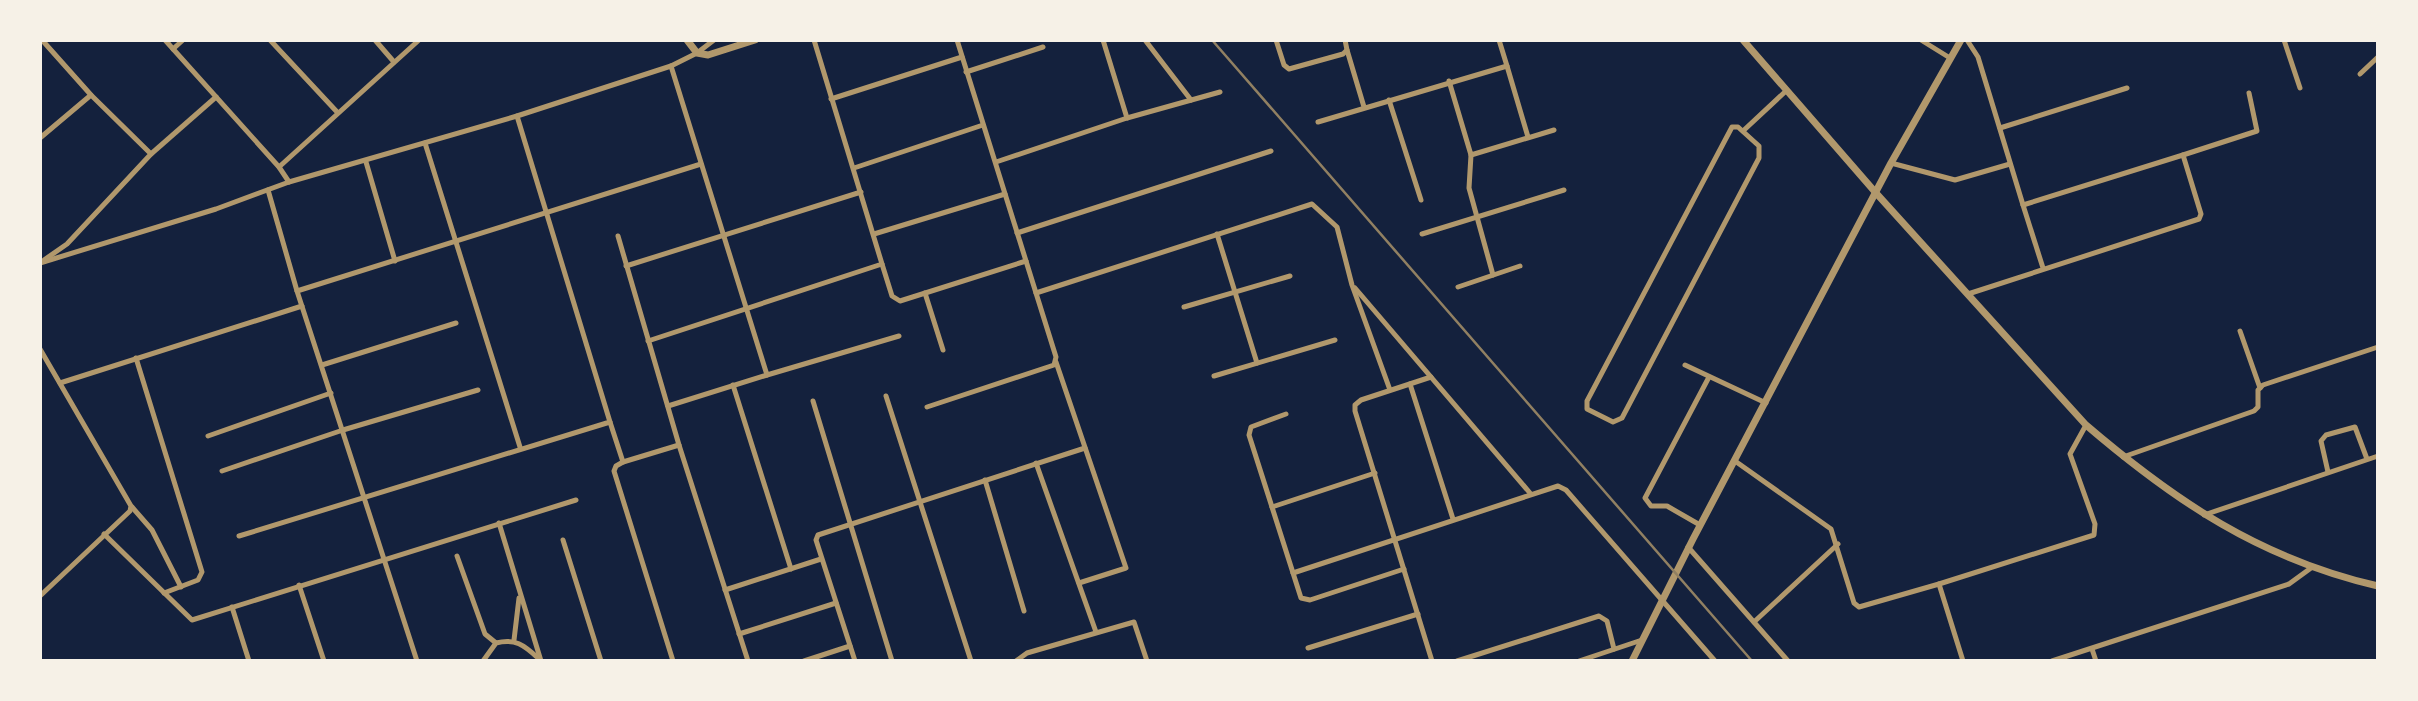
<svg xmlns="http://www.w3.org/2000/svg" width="2418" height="701" font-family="Montserrat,sans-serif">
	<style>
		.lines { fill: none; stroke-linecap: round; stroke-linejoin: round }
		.minor { stroke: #b1986c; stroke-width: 5 }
		.tertiary { stroke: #b1986c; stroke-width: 7 }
		.rail { stroke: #918062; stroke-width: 2.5 }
	</style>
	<rect width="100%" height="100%" fill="#14213d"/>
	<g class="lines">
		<g class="minor">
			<polyline points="42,40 91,95"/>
			<polyline points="165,40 279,167 289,182"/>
			<polyline points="270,40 338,113"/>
			<polyline points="375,40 394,62"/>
			<polyline points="957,40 1036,293"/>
			<polyline points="1103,40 1127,118"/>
			<polyline points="1145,40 1191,100"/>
			<polyline points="1276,40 1284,65 1289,69 1343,54 1347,50 1345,40"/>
			<polyline points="1499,40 1507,66"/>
			<polyline points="1921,40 1950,58"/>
			<polyline points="1967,40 1978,57 2023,205"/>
			<polyline points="2284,40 2300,88"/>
			<polyline points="173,49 183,40"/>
			<polyline points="1347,50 1364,107"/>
			<polyline points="671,66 767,375 899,336"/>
			<polyline points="966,72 1043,47"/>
			<polyline points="2360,74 2378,57"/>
			<polyline points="1449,81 1471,155 1554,130"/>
			<polyline points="831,99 962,57"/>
			<polyline points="1389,100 1421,200"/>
			<polyline points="1318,122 1507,66 1528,137"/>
			<polygon points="1732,127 1738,127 1759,146 1759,158 1622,418 1613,422 1587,409 1587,401"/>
			<polyline points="2000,128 2127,88"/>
			<polyline points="1743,131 1787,90"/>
			<polyline points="40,138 91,95 151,154 67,244 44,260"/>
			<polyline points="425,143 520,447"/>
			<polyline points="151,154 216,97"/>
			<polyline points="1471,155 1469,188 1493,275"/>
			<polyline points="2183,155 2257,131 2249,93"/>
			<polyline points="366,162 395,261"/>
			<polyline points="996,162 1127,118 1220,92"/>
			<polyline points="1891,163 1955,180 2010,164"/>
			<polyline points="279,167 419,40"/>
			<polyline points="854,168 983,125"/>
			<polyline points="268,190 297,291 417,661"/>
			<polyline points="1017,233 1271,151"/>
			<polyline points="874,234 1005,194"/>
			<polyline points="1217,234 1257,363"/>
			<polyline points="1422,234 1564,190"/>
			<polyline points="618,236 679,445 623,462 616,466 614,471 673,661"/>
			<polyline points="40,263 216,209 289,182 517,116 671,66 697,53 714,40"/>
			<polyline points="882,264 892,296 900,301 1026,261"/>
			<polyline points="626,266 861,192"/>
			<polyline points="1458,287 1520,266"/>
			<polyline points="1355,288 1530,493"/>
			<polyline points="297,291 701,164"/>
			<polyline points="925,293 943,350"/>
			<polyline points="1968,294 2199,219 2201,214 2183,155 2023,205 2043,268"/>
			<polyline points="1184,307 1290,276"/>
			<polyline points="2240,331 2260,388"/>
			<polyline points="648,341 882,264 814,40"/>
			<polyline points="40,349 131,506 130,511 40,596"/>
			<polyline points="136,358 202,572 198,580 164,593"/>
			<polyline points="1056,362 1126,568 1079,583"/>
			<polyline points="322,365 456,323"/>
			<polyline points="1685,365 1766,403"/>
			<polyline points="1214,376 1335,340"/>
			<polyline points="1431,377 1361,400 1355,405 1355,411 1432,661"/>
			<polyline points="60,383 302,306"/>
			<polyline points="1410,384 1453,519"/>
			<polyline points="733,385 791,569"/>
			<polyline points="886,396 971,661"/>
			<polyline points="813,401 892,661"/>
			<polyline points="668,406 767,375"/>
			<polyline points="927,407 1054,365 1056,357 1036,293 1312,204 1337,227 1352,285 1390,390"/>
			<polyline points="1286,414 1251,427 1249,435 1301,598 1310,600 1404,569"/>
			<polyline points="610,422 623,462"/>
			<polyline points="208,436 331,393"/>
			<polyline points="679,445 748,661"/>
			<polyline points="2123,457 2254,411 2258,407 2258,390 2263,385 2378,347"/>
			<polyline points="1735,461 1831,529 1854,603 1859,607 1939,584 1963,661"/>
			<polyline points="1036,463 1096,632"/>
			<polyline points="222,471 343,430 478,390"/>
			<polyline points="2328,472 2321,441 2326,435 2355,427 2367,459"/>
			<polyline points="985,480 1024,611"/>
			<polyline points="132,507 152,530 181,587"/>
			<polyline points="1272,507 1375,473"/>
			<polyline points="2204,515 2378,456"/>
			<polyline points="499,523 541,661"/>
			<polyline points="1700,525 1667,506 1651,506 1645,498 1709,377"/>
			<polyline points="104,534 192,620 576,500"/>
			<polyline points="239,536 610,422 517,116"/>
			<polyline points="563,540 601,661"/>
			<polyline points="1688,547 1788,661"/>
			<polyline points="457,556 485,634 496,643"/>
			<polyline points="1293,573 1558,486 1566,490 1715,661"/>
			<polyline points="1939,584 2094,535 2095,524 2070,454 2086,425"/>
			<polyline points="299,585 324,661"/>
			<polyline points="725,590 821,559"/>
			<polyline points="232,607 249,661"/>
			<polyline points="1754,622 1838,544"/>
			<polyline points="739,634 836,603"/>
			<polyline points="514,640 519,598"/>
			<polyline points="1308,648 1418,614"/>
			<polyline points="2092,649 2096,661"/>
			<path d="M483,661L496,643C515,638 524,645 538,658"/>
			<polyline points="804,661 850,646"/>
			<polyline points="855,661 816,540 818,535 1085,448"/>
			<polyline points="1016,661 1027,653 1134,622 1147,661"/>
			<polyline points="1457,661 1599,616 1607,621 1614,649"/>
			<polyline points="1579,661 1642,640"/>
			<polyline points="2052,661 2289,584 2311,568"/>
		</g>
		<g class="tertiary">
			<polyline points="687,40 697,53 708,55 755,40"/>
			<path d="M1743,40L1876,193L2086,425C2176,502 2261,559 2378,586"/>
			<polyline points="1632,661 1693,539 1891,163 1961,40"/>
		</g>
		<polyline class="rail" points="1212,40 1752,661"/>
	</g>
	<rect width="2418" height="701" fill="none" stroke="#f6f1e7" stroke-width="84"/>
</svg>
